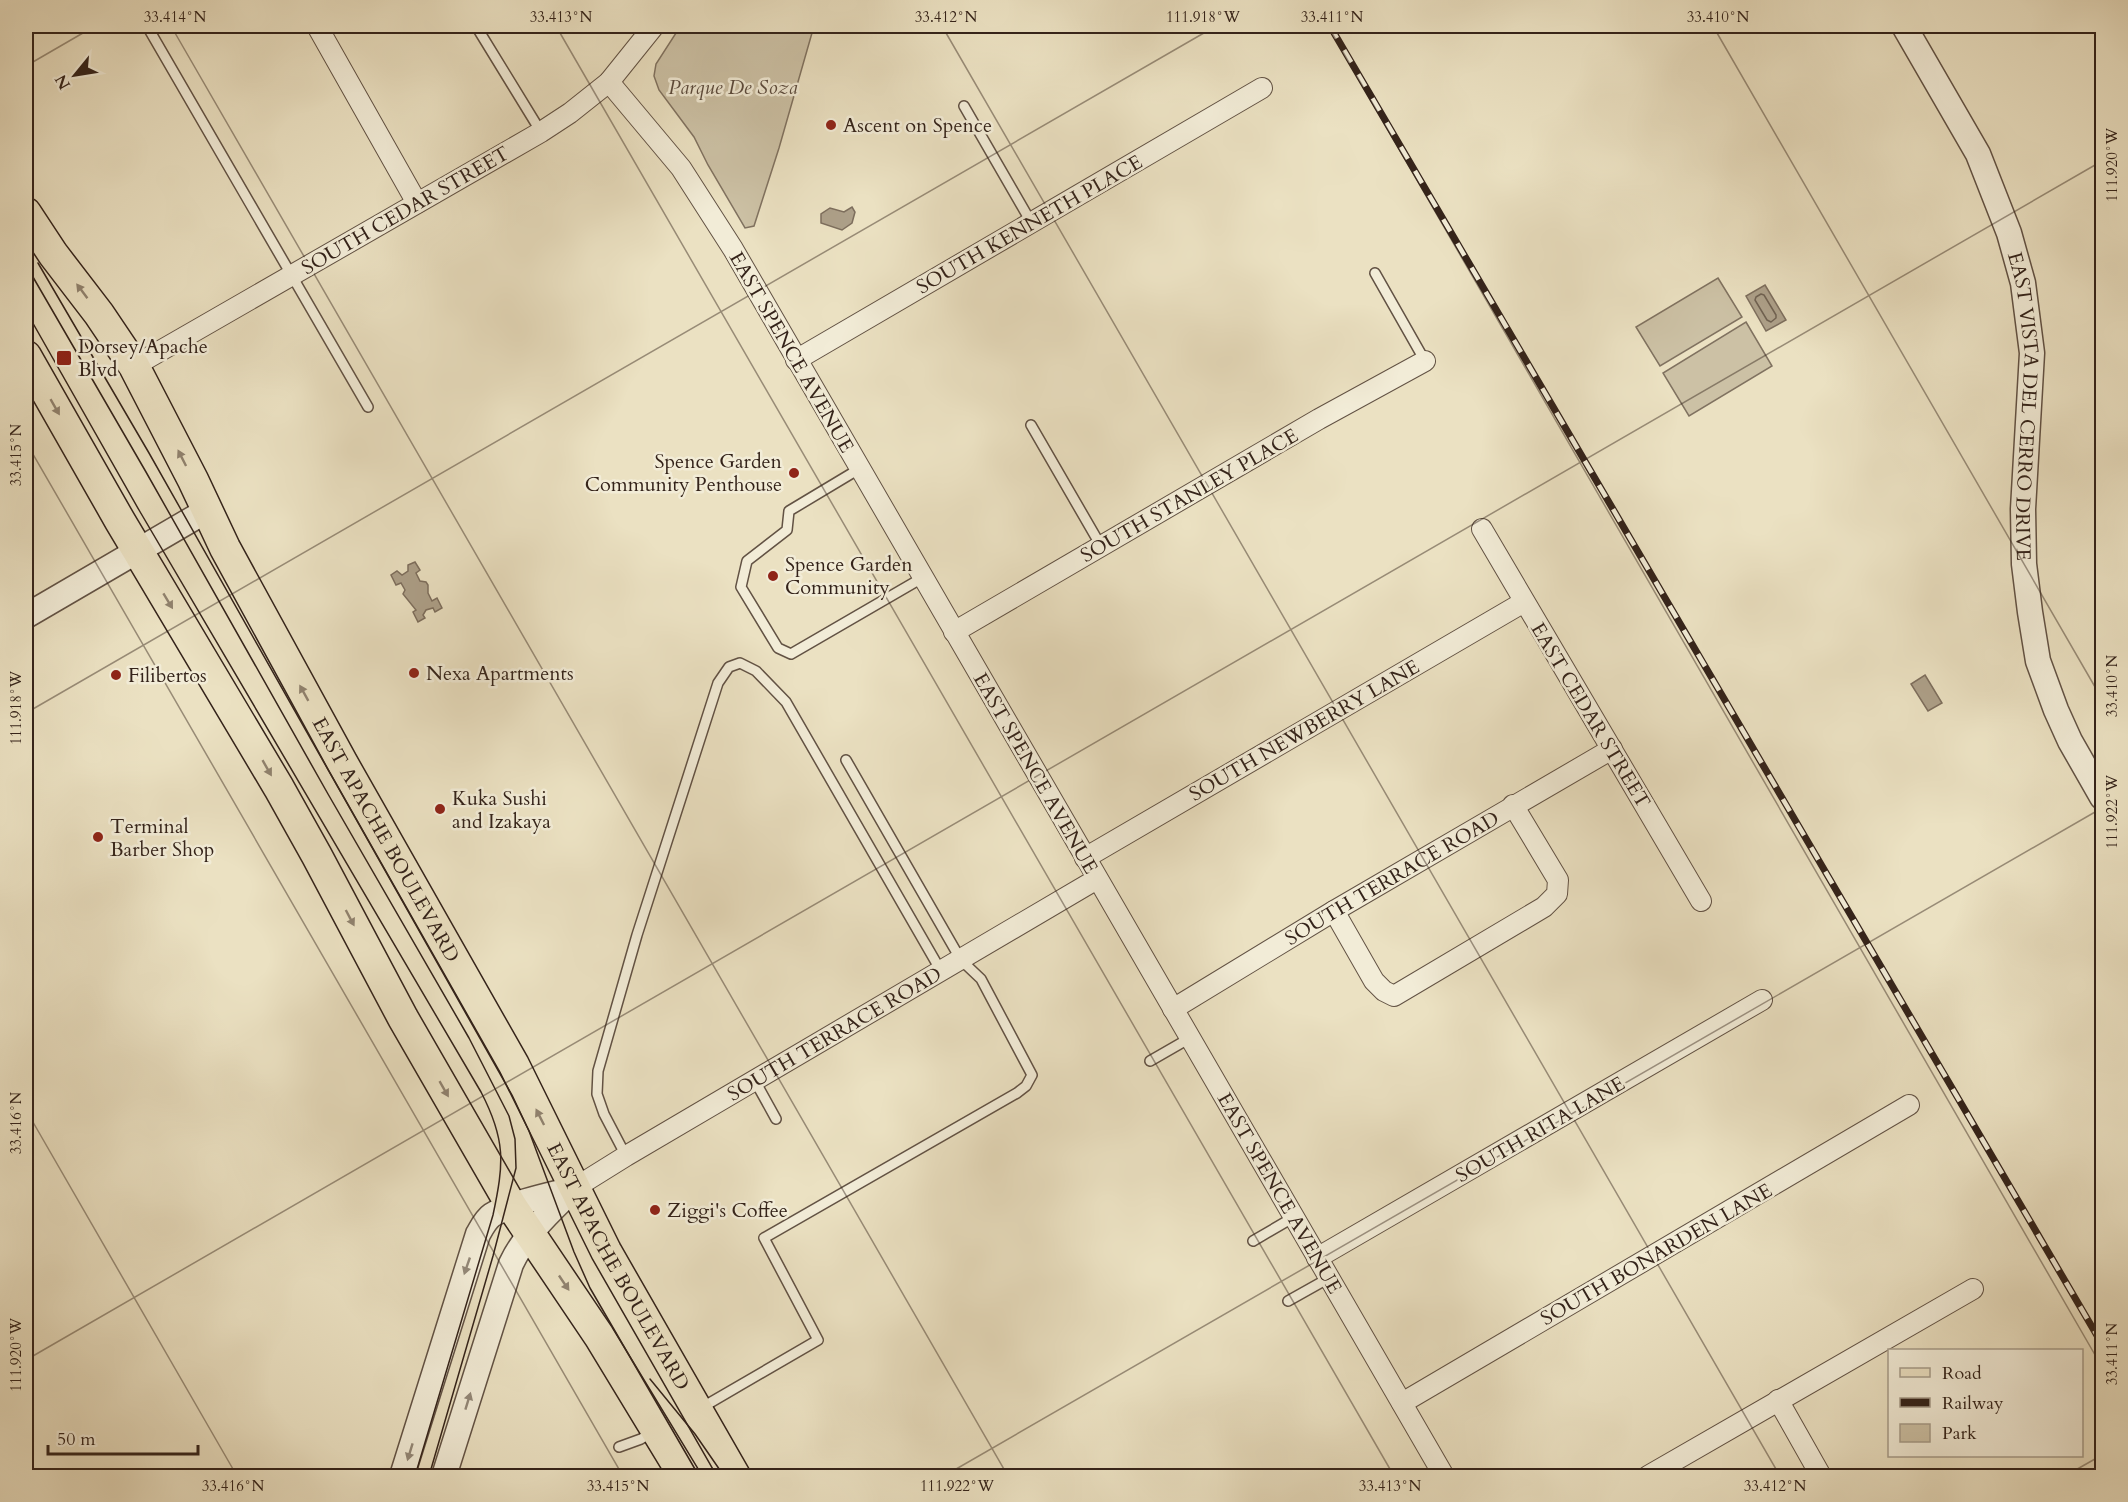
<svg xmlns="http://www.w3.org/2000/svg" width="2128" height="1502" font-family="Cardo,serif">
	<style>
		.green { fill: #ccc1a5; stroke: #807260; stroke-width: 1.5 }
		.water { fill: #ada089; stroke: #7d6e5d; stroke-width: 1.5 }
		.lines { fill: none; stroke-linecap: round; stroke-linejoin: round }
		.shore { stroke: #706252; stroke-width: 1.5 }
		.service-casing { stroke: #625244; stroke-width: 12 }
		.minor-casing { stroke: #625244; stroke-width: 22 }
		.tertiary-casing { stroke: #625244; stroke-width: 27 }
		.primary-casing { stroke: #34231a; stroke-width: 33 }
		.service { stroke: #f2ecd7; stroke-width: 9 }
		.minor { stroke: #f2ecd7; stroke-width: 20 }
		.tertiary { stroke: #f2ecd7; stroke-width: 24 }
		.primary { stroke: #ebe1c2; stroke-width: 30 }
		.tram { stroke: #34231a; stroke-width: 1.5 }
		.rail-casing { stroke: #34231a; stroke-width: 7 }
		.rail { stroke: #f2ecd7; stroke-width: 4.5; stroke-dasharray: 14; stroke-linecap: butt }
		.oneway { fill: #90826e }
		.oneway2 { fill: #938878 }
		.ticks { fill: none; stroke: #34231a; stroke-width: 1.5; stroke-opacity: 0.45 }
		.poi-dot { fill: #8f2418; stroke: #f2ecd7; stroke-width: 2 }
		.labels { text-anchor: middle; stroke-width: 5; stroke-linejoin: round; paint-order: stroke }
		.park-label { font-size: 20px; font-style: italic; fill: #5a4a3d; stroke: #f2ecd7 }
		.poi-label { font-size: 20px; fill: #34231a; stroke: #f2ecd7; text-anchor: start }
		.street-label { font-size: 20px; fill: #34231a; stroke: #f2ecd7 }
		.neatline { fill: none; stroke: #34231a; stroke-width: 2 }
		.ticks-label { font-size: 15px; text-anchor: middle; fill: #34231a }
	</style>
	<rect width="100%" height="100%" fill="#ebe1c2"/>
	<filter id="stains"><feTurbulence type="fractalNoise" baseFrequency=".00333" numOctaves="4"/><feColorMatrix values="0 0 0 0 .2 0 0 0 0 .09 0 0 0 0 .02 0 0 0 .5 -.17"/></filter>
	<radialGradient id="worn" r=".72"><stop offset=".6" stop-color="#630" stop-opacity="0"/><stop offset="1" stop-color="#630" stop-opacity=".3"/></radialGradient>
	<g class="green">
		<polygon points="679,26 814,26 779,148 754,226 745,228 708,165 694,137 659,90 654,76 656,64 678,30"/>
		<polygon points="1718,278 1742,317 1660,366 1636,327"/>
		<polygon points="1746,322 1772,366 1689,416 1663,373"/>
	</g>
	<g class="water">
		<polygon points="852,207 855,212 852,223 842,230 821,223 821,214 830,208 844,212"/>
		<polygon points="1765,285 1786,320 1766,331 1746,296"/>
		<polygon points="415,562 420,570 416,573 420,581 426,582 428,585 428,593 432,601 437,598 442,608 435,612 433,608 426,610 423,615 425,618 418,622 413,612 416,610 403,594 405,590 401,583 396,585 391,575 397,571 402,575 408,571 408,565"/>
		<polygon points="1925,675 1942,703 1928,711 1911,684"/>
	</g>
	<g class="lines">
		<polygon class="shore" points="1761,294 1764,295 1776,315 1776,318 1771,322 1767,320 1755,300 1756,297"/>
		<g class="service-casing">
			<g id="service">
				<polyline points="147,26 368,407"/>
				<polyline points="476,26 541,132"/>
				<polyline points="964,106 1031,222"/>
				<polyline points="1375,273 1425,361"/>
				<polyline points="1031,425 1101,546"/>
				<polyline points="859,469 789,511 787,530 747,561 741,587 778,648 791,654 922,578"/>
				<polyline points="1150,1061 1190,1038"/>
				<polyline points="755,1081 776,1119"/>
				<polyline points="626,1156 604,1114 597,1094 598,1071 637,935 718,683 729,667 740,663 756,671 786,702 941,971"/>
				<polyline points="1253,1241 1294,1217"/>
				<polyline points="1288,1301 1329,1278"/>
				<polyline points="701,1408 818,1340 764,1238 1017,1093 1026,1086 1032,1075 981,979 961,960 846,760"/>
				<polyline points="619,1447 641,1439 654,1431"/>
			</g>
		</g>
		<g class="minor-casing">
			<g id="minor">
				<polyline points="317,26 417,203"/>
				<polyline points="609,82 681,168 733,249 1444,1476"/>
				<polyline points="796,360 1262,88"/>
				<polyline points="134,366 541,132 570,113 609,82 654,26"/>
				<polyline points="1482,529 1701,901"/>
				<polyline points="954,632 1319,419 1425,361"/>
				<polyline points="1085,858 1524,602"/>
				<polyline points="1334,911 1374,981 1384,991 1394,996 1544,907 1557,894 1558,880 1513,805"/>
				<path id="s1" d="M1173,1009L1334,911L1612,749"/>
				<path id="s2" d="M573,1189L626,1156L1097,879"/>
				<polyline points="1317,1258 1762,1000"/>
				<polyline points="1778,1400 1821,1476"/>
				<polyline points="1402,1403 1909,1105"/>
				<polyline points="1648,1476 1973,1289"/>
			</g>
		</g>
		<g class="tertiary-casing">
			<g id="tertiary">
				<path id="s3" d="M1904,26L1978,154L2009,233L2023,283L2032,353L2023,509L2024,564L2030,612L2038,661L2056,710L2070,741L2102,797"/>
				<polyline points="26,616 206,511"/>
				<path d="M402,1476L478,1234C482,1227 486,1219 492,1215C514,1202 549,1195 573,1189"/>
				<path d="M444,1476L511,1264C525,1234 551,1211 573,1189"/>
			</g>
		</g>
		<g class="primary-casing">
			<g id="primary">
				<path id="s4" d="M26,213L53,254L99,314L134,366L193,480L225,548L342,762L514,1065L606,1251L735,1476"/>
				<polyline points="26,356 120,521 279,788 317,856 403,1018 512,1207 599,1336 684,1476"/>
			</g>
		</g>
		<use href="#service" class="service"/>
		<use href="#minor" class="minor"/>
		<use href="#tertiary" class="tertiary"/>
		<use href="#primary" class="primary"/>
		<g class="tram">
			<polyline points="38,263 149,453 512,1095 529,1131 574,1252 590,1288 699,1476"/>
			<polyline points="26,265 146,472 328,794 469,1038 509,1116 515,1139 516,1168 493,1256 429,1476"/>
			<path d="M26,311L139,510L481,1092C506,1140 504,1163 493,1215L415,1476"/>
			<polyline points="650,1379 695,1434 724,1476"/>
		</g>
		<g class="rail-casing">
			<polyline id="rail" points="1330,26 2102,1344"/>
		</g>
		<use href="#rail" class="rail"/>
	</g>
	<defs><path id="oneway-solid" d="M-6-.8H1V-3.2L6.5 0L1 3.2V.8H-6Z" transform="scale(1.5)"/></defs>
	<g class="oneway">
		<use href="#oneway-solid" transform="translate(82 291) rotate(-127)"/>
		<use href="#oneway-solid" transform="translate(55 407) rotate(60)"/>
		<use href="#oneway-solid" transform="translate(182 458) rotate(-117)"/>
		<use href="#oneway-solid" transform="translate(168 601) rotate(59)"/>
		<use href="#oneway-solid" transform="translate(304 693) rotate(-119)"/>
		<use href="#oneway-solid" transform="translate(267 768) rotate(60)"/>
		<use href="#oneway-solid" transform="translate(350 918) rotate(62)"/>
		<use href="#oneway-solid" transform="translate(444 1089) rotate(60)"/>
		<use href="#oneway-solid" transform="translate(540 1117) rotate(-117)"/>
		<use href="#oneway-solid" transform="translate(564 1283) rotate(56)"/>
	</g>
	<g class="oneway2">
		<use href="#oneway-solid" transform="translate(467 1266) rotate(109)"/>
		<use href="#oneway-solid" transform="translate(468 1401) rotate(-73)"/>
		<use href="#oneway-solid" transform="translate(410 1452) rotate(107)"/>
	</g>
	<path class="ticks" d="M171,26L1008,1476M556,26L1394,1476M942,26L1780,1476M1328,26L2102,1367M1713,26L2102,699M2099,26L2102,31M26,66L95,26M26,442L623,1476M26,713L1216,26M26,1110L237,1476M26,1360L2102,161M944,1476L2102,808M2065,1476L2102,1455"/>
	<g class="poi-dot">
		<circle cx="831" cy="125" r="6"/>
		<rect x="56" y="350" width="16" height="16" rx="3"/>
		<circle cx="794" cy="473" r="6"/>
		<circle cx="773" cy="576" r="6"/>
		<circle cx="414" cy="673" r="6"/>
		<circle cx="116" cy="675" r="6"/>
		<circle cx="440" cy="809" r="6"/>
		<circle cx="98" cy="837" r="6"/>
		<circle cx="655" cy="1210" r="6"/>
	</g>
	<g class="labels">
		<g class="park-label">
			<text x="733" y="94">Parque De Soza</text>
		</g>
		<g class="poi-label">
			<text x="843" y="132">Ascent on Spence</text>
			<text x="78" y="353">Dorsey/Apache<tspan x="78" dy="23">Blvd</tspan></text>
			<text x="782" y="468" text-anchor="end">Spence Garden<tspan x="782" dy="23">Community Penthouse</tspan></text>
			<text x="785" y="571">Spence Garden<tspan x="785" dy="23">Community</tspan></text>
			<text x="426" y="680">Nexa Apartments</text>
			<text x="128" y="682">Filibertos</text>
			<text x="452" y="805">Kuka Sushi<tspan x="452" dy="23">and Izakaya</tspan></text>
			<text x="110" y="833">Terminal<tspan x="110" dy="23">Barber Shop</tspan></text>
			<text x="667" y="1217">Ziggi's Coffee</text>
		</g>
		<g class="street-label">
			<text transform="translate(405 210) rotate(-30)" y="7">SOUTH CEDAR STREET</text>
			<text transform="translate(1029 224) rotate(-30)" y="7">SOUTH KENNETH PLACE</text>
			<text transform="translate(792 352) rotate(60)" y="7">EAST SPENCE AVENUE</text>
			<text dy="7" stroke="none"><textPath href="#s3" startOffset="408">EAST VISTA DEL CERRO DRIVE</textPath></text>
			<text transform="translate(1189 495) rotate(-30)" y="7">SOUTH STANLEY PLACE</text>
			<text transform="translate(1591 715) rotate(59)" y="7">EAST CEDAR STREET</text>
			<text transform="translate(1304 730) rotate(-30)" y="7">SOUTH NEWBERRY LANE</text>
			<text transform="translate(1036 773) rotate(60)" y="7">EAST SPENCE AVENUE</text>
			<text dy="7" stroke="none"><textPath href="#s4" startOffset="724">EAST APACHE BOULEVARD</textPath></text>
			<text dy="7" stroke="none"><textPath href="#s1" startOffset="255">SOUTH TERRACE ROAD</textPath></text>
			<text dy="7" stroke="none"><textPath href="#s2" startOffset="304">SOUTH TERRACE ROAD</textPath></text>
			<text transform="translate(1540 1129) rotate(-30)" y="7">SOUTH RITA LANE</text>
			<text transform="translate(1280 1193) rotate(60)" y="7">EAST SPENCE AVENUE</text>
			<text transform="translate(1656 1254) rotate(-30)" y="7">SOUTH BONARDEN LANE</text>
			<text dy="7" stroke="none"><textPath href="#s4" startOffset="1210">EAST APACHE BOULEVARD</textPath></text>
		</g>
	</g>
	<rect width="2128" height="1502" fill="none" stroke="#ebe1c2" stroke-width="66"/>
	<rect x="1888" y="1349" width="195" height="108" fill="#f2ecd7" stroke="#a69c8b" stroke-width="1.5"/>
	<rect x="1900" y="1368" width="30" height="9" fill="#ebe1c2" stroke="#a69c8b" stroke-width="1.5"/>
	<text x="1942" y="1379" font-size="18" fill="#34231a">Road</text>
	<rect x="1900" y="1398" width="30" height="9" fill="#34231a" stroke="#a69c8b" stroke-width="1.5"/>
	<text x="1942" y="1409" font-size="18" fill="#34231a">Railway</text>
	<rect x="1900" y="1424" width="30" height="18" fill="#ccc1a5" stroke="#a69c8b" stroke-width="1.5"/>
	<text x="1942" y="1439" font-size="18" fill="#34231a">Park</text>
	<g transform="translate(75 75) rotate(240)" stroke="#f2ecd7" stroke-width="4.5" paint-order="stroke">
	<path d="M0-4.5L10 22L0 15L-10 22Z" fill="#34231a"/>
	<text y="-9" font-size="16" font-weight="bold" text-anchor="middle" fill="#34231a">N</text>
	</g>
	<path d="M48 1445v9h150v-9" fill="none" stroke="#34231a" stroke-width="3"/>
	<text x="57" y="1445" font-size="18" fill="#34231a" stroke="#f2ecd7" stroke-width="4.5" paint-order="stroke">50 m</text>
	<rect x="33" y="33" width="2062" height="1436" class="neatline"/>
	<g class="ticks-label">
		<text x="175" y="22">33.414°N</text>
		<text x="561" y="22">33.413°N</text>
		<text x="946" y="22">33.412°N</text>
		<text x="1203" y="22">111.918°W</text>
		<text x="1332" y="22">33.411°N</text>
		<text x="1718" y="22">33.410°N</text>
		<text transform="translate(2112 165) rotate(-90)" y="5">111.920°W</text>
		<text transform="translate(16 455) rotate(-90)" y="5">33.415°N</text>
		<text transform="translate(2112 686) rotate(-90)" y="5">33.410°N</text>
		<text transform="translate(16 708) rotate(-90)" y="5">111.918°W</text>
		<text transform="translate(2112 812) rotate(-90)" y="5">111.922°W</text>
		<text transform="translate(16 1123) rotate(-90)" y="5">33.416°N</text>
		<text transform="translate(2112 1354) rotate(-90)" y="5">33.411°N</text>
		<text transform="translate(16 1355) rotate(-90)" y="5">111.920°W</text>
		<text x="233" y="1491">33.416°N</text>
		<text x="618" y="1491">33.415°N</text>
		<text x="957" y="1491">111.922°W</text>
		<text x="1390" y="1491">33.413°N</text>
		<text x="1775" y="1491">33.412°N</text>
	</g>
	<rect width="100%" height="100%" filter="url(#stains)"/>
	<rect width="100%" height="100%" fill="url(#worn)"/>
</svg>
